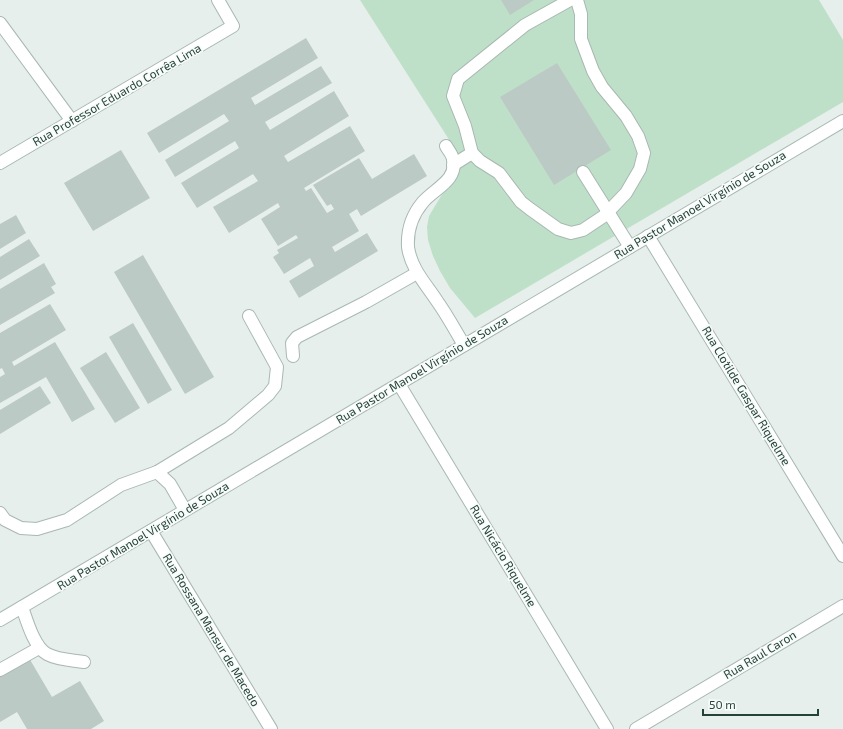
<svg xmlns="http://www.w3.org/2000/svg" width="843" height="729" font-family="'Exo 2',sans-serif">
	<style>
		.green { fill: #bfe0c8 }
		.building { fill: #bbcac4 }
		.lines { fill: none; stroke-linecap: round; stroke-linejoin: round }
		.minor-casing { stroke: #a8b8b2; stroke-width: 14 }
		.minor { stroke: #fff; stroke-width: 12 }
		.labels { text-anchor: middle; stroke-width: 3.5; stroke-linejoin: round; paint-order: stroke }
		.street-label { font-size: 12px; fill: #24423a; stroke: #f7fbf9 }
	</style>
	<rect width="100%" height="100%" fill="#e6efeb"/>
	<polygon class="green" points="360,0 819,0 843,40 843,102 475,318 450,288 440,271 433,256 428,240 427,227 429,216 441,196 450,184 457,155 448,138"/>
	<g class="building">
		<polygon points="501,0 534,0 510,15"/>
		<polygon points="306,38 318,58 251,98 255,105 321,66 332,83 265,122 270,130 334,91 349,116 284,156 288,162 350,126 365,151 304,188 306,191 311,188 327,213 334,209 331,204 327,206 313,185 359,158 372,179 414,154 427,176 361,216 357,209 349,214 359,231 332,247 335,252 367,233 378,251 299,298 289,281 314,266 310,258 284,274 273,257 279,253 277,250 298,238 296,235 278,246 261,219 280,207 278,203 229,233 213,207 258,181 253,174 197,208 181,183 239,148 235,141 175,177 165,160 229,121 224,114 159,153 147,133"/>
		<polygon points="557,63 611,150 554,185 500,97"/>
		<polygon points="121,150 150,198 93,231 64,183"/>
		<polygon points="16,215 26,233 0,249 0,224"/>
		<polygon points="29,239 40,256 0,280 0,257"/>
		<polygon points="143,255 214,377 185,394 114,272"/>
		<polygon points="44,263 56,284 51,287 55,293 0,325 0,289"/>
		<polygon points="50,304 66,330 12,362 14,366 55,342 95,409 72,422 46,377 0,403 0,377 5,374 2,368 0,369 0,333"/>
		<polygon points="133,323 172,390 148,404 109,337"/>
		<polygon points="106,352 140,408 115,423 80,368"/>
		<polygon points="40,386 51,403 0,434 0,410"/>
		<polygon points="29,658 52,697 80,681 104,721 91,729 27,729 17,712 0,722 0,675"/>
	</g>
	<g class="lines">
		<g class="minor-casing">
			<g id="minor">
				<polyline points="0,23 72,121"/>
				<path d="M446,146C448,150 453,155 453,160C458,180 434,189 423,202C412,215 407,230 408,247C411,269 426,284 437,301C447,315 455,330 464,345"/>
				<polyline points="472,153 480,161 499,173 521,202 530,209 558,229 571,233 583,230 604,216 626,193 640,169 644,153 638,136 626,116 602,87 593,71 581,39 581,14 577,0"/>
				<polyline points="0,163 233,26 218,0"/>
				<polyline points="453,165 472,153 465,126 453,96 458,79 525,25 570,0"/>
				<polyline points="583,172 630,247"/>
				<polyline points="648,236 843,556"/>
				<polyline points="293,356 292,343 297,337 366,302 417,273"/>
				<polyline points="399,384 607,729"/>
				<polyline points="157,472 229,428 268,395 275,386 277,367 249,316"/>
				<polyline points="0,513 5,520 21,528 37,529 67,520 121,485 157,472 170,484 185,510"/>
				<polyline points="151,531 271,729"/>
				<path d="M22,607C27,621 34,647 47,654C58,660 72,660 84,662"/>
				<polyline points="0,620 843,121"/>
				<polyline points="0,670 39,648"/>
				<polyline points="636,729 843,606"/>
			</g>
		</g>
		<use href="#minor" class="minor"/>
	</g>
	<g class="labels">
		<g class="street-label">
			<text transform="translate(117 95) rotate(-30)" y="4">Rua Professor Eduardo Corrêa Lima</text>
			<text transform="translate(700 205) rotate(-31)" y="4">Rua Pastor Manoel Virgínio de Souza</text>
			<text transform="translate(422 370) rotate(-31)" y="4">Rua Pastor Manoel Virgínio de Souza</text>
			<text transform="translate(746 396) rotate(59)" y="4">Rua Clotilde Gaspar Riquelme</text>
			<text transform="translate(143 536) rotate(-31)" y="4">Rua Pastor Manoel Virgínio de Souza</text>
			<text transform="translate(503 556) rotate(59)" y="4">Rua Nicácio Riquelme</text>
			<text transform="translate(211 630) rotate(59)" y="4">Rua Rossana Mansur de Macedo</text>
			<text transform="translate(760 655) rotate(-31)" y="4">Rua Raul Caron</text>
		</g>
	</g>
	<path d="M703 709v6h115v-6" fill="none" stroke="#24423a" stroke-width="2"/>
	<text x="709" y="709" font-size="12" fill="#24423a" stroke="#f7fbf9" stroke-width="3" paint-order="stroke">50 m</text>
</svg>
